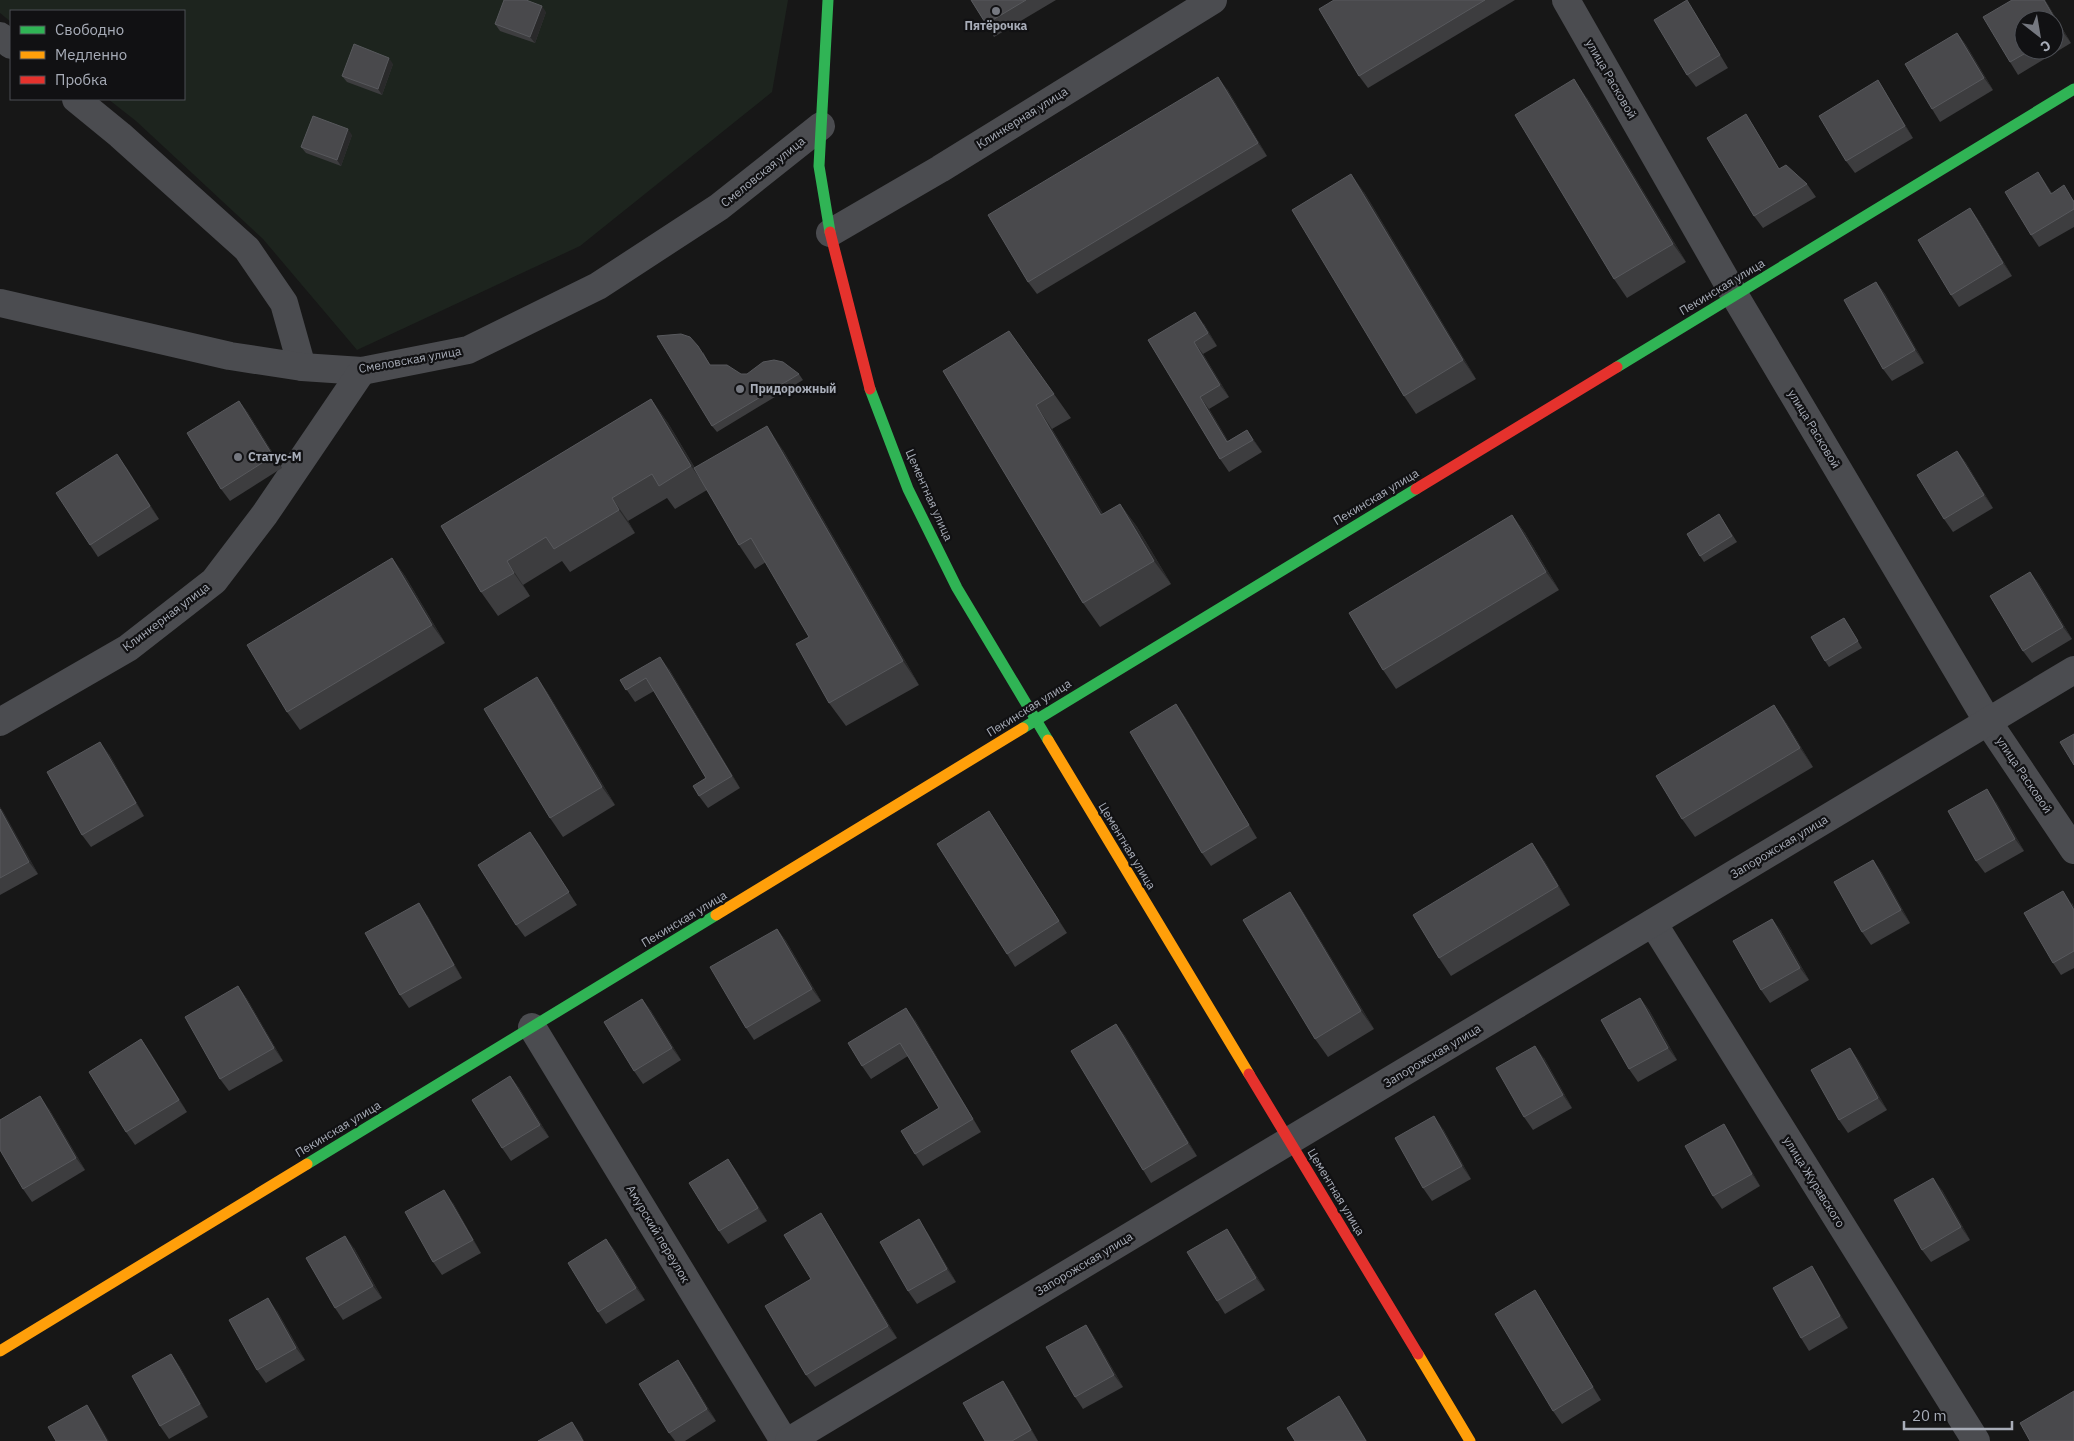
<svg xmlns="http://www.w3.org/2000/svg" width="2074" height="1441" font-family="'IBM Plex Sans',sans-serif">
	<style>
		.green { fill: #1d241e }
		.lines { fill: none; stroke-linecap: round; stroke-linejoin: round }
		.street { stroke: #4b4c50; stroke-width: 28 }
		.fast { stroke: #30b455; stroke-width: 11 }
		.slow { stroke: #ff9f0a; stroke-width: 11 }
		.jam { stroke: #e5322d; stroke-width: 11 }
		.wall { fill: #3d3d3f; fill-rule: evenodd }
		.shaded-wall { fill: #29292a }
		.building { fill: #49494c; stroke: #58595d }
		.poi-dot { fill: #757880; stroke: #111113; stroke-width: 2 }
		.labels { text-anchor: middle; stroke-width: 4.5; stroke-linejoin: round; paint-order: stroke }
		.poi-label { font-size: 12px; font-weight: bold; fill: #a8adb8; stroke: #111113; text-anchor: start }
		.street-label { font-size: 12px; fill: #a8adb8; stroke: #111113 }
	</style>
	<rect width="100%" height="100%" fill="#171717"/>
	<polygon class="green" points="0,0 788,0 772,92 580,246 357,350 263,239 136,121 108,99 184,99 184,11 11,11 11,22 0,13"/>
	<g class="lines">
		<g class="street">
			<polyline points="1566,0 1735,296 1988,722 2074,850"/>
			<polyline points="0,36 11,45"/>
			<polyline points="76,99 120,135 247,249 284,303 302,367"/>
			<polyline points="830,233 940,169 1213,0"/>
			<polyline points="0,303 230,356 302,367 362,371 468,350 598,286 719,207 821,126"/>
			<polyline points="0,722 128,648 214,581 265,514 362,371"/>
			<polyline points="1653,923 1976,1441"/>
			<polyline points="532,1027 784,1441"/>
			<polyline points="789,1441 2074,670"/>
		</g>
		<g class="fast">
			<polyline points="828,0 819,166 830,232"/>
			<polyline points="1617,367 2074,89"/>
			<polyline points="870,389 908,489 957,588 1048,740"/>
			<polyline points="1023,728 1416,489"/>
			<polyline points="307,1164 716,915"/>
		</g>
		<g class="slow">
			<polyline points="1048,740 1249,1074"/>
			<polyline points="716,915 1023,728"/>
			<polyline points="0,1351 307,1164"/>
			<polyline points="1418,1354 1470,1441"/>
		</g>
		<g class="jam">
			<polyline points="830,232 870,389"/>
			<polyline points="1416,489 1617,367"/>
			<polyline points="1249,1074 1418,1354"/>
		</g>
	</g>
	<g class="wall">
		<polygon points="971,0 1056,0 994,37 986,24"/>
		<polygon points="1334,0 1515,0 1368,88 1359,76"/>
		<path d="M2012,0H2045L2071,43L2018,75L2010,62ZM2054,20V50H2024Z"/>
		<polygon points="546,12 535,43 500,31 495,24"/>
		<polygon points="1695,13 1728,68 1696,87 1687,75"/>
		<polygon points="1957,33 1966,45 1993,90 1940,122 1932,109"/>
		<polygon points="393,64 382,95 347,82 342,76"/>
		<polygon points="1878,80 1886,93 1913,138 1855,173 1846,161"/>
		<polygon points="1227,89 1267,156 1037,294 1028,282"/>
		<polygon points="1587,98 1686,262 1627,298 1614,279"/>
		<polygon points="1746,114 1754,127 1779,169 1807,184 1816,197 1763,228 1754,216"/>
		<polygon points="352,135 341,166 306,153 301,147"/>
		<polygon points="2038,172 2052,193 2074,200 2074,227 2039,247 2031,235"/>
		<polygon points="1364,192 1476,379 1416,414 1404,396"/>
		<polygon points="1970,208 1979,221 2012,276 1959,307 1951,295"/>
		<polygon points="1876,282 1885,294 1924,363 1892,381 1883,369"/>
		<polygon points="1204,324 1217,346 1203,354 1229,397 1209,409 1228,441 1247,430 1262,452 1229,472 1220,459 1148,340"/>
		<polygon points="703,352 710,365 741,374 799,374 803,380 717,432 712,426"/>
		<polygon points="943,371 1054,394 1071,418 1052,429 1103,514 1120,504 1137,527 1171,584 1100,627 1083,603"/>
		<polygon points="651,399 668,423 695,468 783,450 919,685 846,726 829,703 809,637 766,562 755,569 739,545 707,490 675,509 667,498 628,521 635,533 570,572 562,561 523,585 530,596 498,616 481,592 441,526"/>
		<polygon points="239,401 248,413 282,468 230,501 221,489"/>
		<polygon points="1957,451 1966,463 1993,508 1953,532 1944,519"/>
		<polygon points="126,467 159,519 98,557 90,545"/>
		<polygon points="1719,514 1737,542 1704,562 1700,556"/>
		<polygon points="1512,515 1525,533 1559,590 1396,689 1383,670"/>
		<polygon points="392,558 405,576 445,643 300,730 287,712"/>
		<polygon points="2030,572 2039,584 2072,639 2032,663 2023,651"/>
		<polygon points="1848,624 1862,648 1829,667 1825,661"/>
		<polygon points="669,669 740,788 708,808 699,796 706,778 654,691 635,702 620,680"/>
		<polygon points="537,677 549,695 615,805 563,837 550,818"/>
		<polygon points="1176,704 1185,717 1257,838 1211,866 1202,853"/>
		<polygon points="1774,705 1787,724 1813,767 1695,837 1682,819"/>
		<polygon points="109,754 144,816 91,847 82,835"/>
		<polygon points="1996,802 2024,851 1985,873 1976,861"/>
		<polygon points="0,807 38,874 0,895"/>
		<polygon points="989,811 1067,933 1015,967 1007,954"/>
		<polygon points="530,832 577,905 525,937 516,925"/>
		<polygon points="1532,843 1545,862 1570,905 1451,976 1439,958"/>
		<polygon points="1873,860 1882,873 1910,923 1871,945 1862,932"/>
		<polygon points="1290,892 1302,910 1374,1029 1328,1057 1315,1039"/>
		<polygon points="2072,903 2074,907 2074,968 2061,975 2053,963"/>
		<polygon points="427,915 462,978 409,1008 400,995"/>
		<polygon points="1772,919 1781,931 1809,980 1770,1003 1761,990"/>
		<polygon points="777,929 786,941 821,1001 754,1040 746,1028"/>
		<polygon points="238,986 247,999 283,1061 229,1091 220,1079"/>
		<polygon points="1640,998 1649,1010 1677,1060 1638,1082 1629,1069"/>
		<polygon points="642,999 651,1011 681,1060 643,1084 634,1071"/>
		<polygon points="915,1020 981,1132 923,1166 915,1154 939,1108 908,1056 871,1079 862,1066"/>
		<polygon points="1116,1024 1125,1036 1197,1156 1151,1183 1143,1170"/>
		<polygon points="141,1039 150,1052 187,1112 135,1145 126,1132"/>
		<polygon points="1850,1048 1859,1061 1887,1110 1848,1133 1839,1120"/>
		<polygon points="1544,1058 1572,1108 1533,1130 1524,1117"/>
		<polygon points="510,1076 519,1088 549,1137 511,1161 502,1148"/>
		<polygon points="49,1109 85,1170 32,1202 23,1189"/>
		<polygon points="1724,1124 1732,1137 1760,1186 1722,1209 1713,1196"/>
		<polygon points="1443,1129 1471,1179 1432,1201 1423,1188"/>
		<polygon points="728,1159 737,1172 767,1221 728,1244 719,1231"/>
		<polygon points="1942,1190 1970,1240 1931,1262 1922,1250"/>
		<polygon points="453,1203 481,1253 442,1275 433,1262"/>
		<polygon points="821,1213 829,1226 897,1338 815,1387 806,1375 811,1279"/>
		<polygon points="927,1232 956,1282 917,1304 908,1291"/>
		<polygon points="606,1239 615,1251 645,1300 606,1324 598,1312"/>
		<polygon points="1235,1241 1265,1290 1225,1314 1217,1301"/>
		<polygon points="354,1248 382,1298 343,1320 335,1308"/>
		<polygon points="1812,1266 1820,1279 1848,1328 1809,1351 1801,1338"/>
		<polygon points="1535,1290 1543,1303 1601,1400 1562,1424 1553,1411"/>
		<polygon points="277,1311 305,1360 266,1383 257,1370"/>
		<polygon points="1086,1325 1094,1337 1123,1387 1083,1409 1075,1397"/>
		<polygon points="171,1354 180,1367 208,1417 169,1439 160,1426"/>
		<polygon points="686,1372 716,1421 685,1441 675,1441 669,1433"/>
		<polygon points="1003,1381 1011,1393 1038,1441 985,1441"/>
	</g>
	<g class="shaded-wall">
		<polygon points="2044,0 2045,0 2071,43 2062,31"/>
		<polygon points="542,6 546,12 535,43 530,37"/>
		<polygon points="1957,33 1966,45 1993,90 1984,78"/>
		<polygon points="389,58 393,64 382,95 378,89"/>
		<polygon points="1218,77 1227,89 1267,156 1258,143"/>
		<polygon points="1574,79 1587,98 1686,262 1673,244"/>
		<polygon points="1878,80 1886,93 1913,138 1905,126"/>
		<polygon points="348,129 352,135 341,166 337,160"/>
		<polygon points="2038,172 2046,184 2059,206 2051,194"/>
		<polygon points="1351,174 1364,192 1476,379 1463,360"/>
		<polygon points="1970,208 1979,221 2012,276 2003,263"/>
		<polygon points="1876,282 1885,294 1924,363 1915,350"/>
		<polygon points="1195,312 1204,324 1217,346 1208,333"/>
		<polygon points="1194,342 1203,354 1229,397 1220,385"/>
		<polygon points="1200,397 1209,409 1234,451 1227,442"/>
		<polygon points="651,399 668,423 708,490 691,466"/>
		<polygon points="239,401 248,413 282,468 273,456"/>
		<polygon points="1036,405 1052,429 1118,539 1101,515"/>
		<polygon points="767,426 783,450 919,685 903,661"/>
		<polygon points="1247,430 1256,443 1262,452 1253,440"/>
		<polygon points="1957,451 1966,463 1993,508 1984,495"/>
		<polygon points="117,454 126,467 159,519 150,506"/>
		<polygon points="612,498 628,521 635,533 619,510"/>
		<polygon points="1120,504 1137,527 1171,584 1154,561"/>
		<polygon points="1512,515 1525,533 1559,590 1546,572"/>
		<polygon points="392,558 405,576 445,643 432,625"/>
		<polygon points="507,561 523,585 530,596 514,573"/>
		<polygon points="2030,572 2039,584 2072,639 2063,627"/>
		<polygon points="660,657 669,669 740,788 732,776"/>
		<polygon points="537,677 549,695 615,805 602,787"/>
		<polygon points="1176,704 1185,717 1257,838 1249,825"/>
		<polygon points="1774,705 1787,724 1813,767 1800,748"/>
		<polygon points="100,742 109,754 144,816 136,803"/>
		<polygon points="1987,789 1996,802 2024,851 2015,839"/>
		<polygon points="0,807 3,811 38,874 29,862 0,809"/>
		<polygon points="989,811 997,823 1067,933 1059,921"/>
		<polygon points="530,832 539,844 577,905 569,892"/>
		<polygon points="1532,843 1545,862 1570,905 1558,886"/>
		<polygon points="1873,860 1882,873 1910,923 1901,910"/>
		<polygon points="2063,891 2074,907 2074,910"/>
		<polygon points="1290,892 1302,910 1374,1029 1361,1011"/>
		<polygon points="419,903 427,915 462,978 454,965"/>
		<polygon points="1772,919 1781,931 1809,980 1800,968"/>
		<polygon points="777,929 786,941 821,1001 812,989"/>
		<polygon points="238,986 247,999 283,1061 274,1048"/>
		<polygon points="1640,998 1649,1010 1677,1060 1668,1048"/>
		<polygon points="642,999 651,1011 681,1060 672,1048"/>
		<polygon points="906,1008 915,1020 981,1132 973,1119"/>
		<polygon points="1116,1024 1125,1036 1197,1156 1188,1143"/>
		<polygon points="141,1039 150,1052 187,1112 179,1100"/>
		<polygon points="1535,1046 1544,1058 1572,1108 1563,1095"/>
		<polygon points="1850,1048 1859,1061 1887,1110 1878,1098"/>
		<polygon points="510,1076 519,1088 549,1137 540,1125"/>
		<polygon points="40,1096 49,1109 85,1170 76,1158"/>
		<polygon points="1434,1116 1443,1129 1471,1179 1462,1166"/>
		<polygon points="1724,1124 1732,1137 1760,1186 1752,1174"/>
		<polygon points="728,1159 737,1172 767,1221 758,1208"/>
		<polygon points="1933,1178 1942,1190 1970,1240 1961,1227"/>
		<polygon points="444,1190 453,1203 481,1253 473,1240"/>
		<polygon points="821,1213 829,1226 897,1338 888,1326"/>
		<polygon points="919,1219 927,1232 956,1282 947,1269"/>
		<polygon points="1227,1229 1235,1241 1265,1290 1256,1278"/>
		<polygon points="345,1236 354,1248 382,1298 373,1286"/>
		<polygon points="606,1239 615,1251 645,1300 636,1288"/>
		<polygon points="1812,1266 1820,1279 1848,1328 1840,1316"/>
		<polygon points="1535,1290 1543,1303 1601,1400 1593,1387"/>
		<polygon points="268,1298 277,1311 305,1360 296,1348"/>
		<polygon points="1086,1325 1094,1337 1123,1387 1114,1375"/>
		<polygon points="171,1354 180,1367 208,1417 200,1404"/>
		<polygon points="678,1360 686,1372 716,1421 707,1409"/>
		<polygon points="1003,1381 1011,1393 1038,1441 1031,1430"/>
		<polygon points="1339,1396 1348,1409 1367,1441 1366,1441"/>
		<polygon points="87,1405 95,1417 109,1441 107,1441"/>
		<polygon points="572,1422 581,1434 584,1441 583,1441"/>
	</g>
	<g class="building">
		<polygon points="504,0 526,0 542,6 530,37 495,24"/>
		<polygon points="971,0 1026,0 986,24"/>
		<polygon points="1334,0 1485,0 1359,76 1319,9"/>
		<polygon points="1687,0 1720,55 1687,75 1654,20"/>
		<polygon points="2012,0 2044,0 2062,31 2054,36 2054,20 2024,20 2024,50 2031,50 2010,62 1983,17"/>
		<polygon points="1957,33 1984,78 1932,109 1905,64"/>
		<polygon points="354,44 389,58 378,89 342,76"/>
		<polygon points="1218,77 1258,143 1028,282 988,215"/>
		<polygon points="1574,79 1673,244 1614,279 1515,115"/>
		<polygon points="1878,80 1905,126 1846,161 1819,116"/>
		<polygon points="1746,114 1779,169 1786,165 1807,184 1754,216 1707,138"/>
		<polygon points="313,116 348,129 337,160 301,147"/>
		<polygon points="2038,172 2051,194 2064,185 2074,202 2074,209 2031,235 2005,192"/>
		<polygon points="1351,174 1463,360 1404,396 1292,210"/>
		<polygon points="1970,208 2003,263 1951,295 1918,240"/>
		<polygon points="1876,282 1915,350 1883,369 1844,300"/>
		<polygon points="1195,312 1208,333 1194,342 1220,385 1200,397 1227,442 1247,430 1253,440 1220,459 1148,340"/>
		<polygon points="1009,331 1054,394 1036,405 1101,515 1120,504 1154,561 1083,603 943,371"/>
		<polygon points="681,334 690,337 698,346 710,365 727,365 741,374 747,374 763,362 774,360 783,362 799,374 712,426 657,336"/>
		<polygon points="651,399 691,466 659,486 652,474 612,498 619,510 554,549 546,537 507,561 514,573 481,592 441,526"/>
		<polygon points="239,401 273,456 221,489 187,433"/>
		<polygon points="767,426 903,661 829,703 796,644 809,637 751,538 739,545 694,468"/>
		<polygon points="1957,451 1984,495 1944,519 1917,475"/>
		<polygon points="117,454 150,506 90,545 56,493"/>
		<polygon points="1719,514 1732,536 1700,556 1687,534"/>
		<polygon points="1512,515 1546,572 1383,670 1349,613"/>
		<polygon points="392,558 432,625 287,712 247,645"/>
		<polygon points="2030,572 2063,627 2023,651 1990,596"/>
		<polygon points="1844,618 1858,641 1825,661 1811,637"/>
		<polygon points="660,657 732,776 699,796 693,786 706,778 646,678 626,690 620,680"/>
		<polygon points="537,677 602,787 550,818 484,709"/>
		<polygon points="1176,704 1249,825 1202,853 1130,732"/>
		<polygon points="1774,705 1800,748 1682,819 1656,776"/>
		<polygon points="2074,734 2074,765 2060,742"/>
		<polygon points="100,742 136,803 82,835 47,772"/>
		<polygon points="1987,789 2015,839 1976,861 1948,811"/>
		<polygon points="0,809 29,862 0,878"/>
		<polygon points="989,811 1059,921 1007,954 937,844"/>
		<polygon points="530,832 569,892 516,925 478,865"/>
		<polygon points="1532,843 1558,886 1439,958 1413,915"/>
		<polygon points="1873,860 1901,910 1862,932 1834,882"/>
		<polygon points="2063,891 2074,910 2074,951 2053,963 2024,913"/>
		<polygon points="1290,892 1361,1011 1315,1039 1243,920"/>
		<polygon points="419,903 454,965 400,995 365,933"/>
		<polygon points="1772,919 1800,968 1761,990 1733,941"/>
		<polygon points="777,929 812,989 746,1028 710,967"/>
		<polygon points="238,986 274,1048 220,1079 185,1017"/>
		<polygon points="1640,998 1668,1048 1629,1069 1601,1020"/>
		<polygon points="642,999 672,1048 634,1071 604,1022"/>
		<polygon points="906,1008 973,1119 915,1154 901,1131 939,1108 900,1043 862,1066 848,1043"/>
		<polygon points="1116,1024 1188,1143 1143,1170 1071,1051"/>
		<polygon points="141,1039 179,1100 126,1132 89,1072"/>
		<polygon points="1535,1046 1563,1095 1524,1117 1496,1068"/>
		<polygon points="1850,1048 1878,1098 1839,1120 1811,1070"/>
		<polygon points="510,1076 540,1125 502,1148 472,1100"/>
		<polygon points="40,1096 76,1158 23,1189 0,1150 0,1120"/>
		<polygon points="1434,1116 1462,1166 1423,1188 1395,1138"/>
		<polygon points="1724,1124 1752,1174 1713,1196 1685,1146"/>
		<polygon points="728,1159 758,1208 719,1231 689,1183"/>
		<polygon points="1933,1178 1961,1227 1922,1250 1894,1200"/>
		<polygon points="444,1190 473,1240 433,1262 405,1212"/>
		<polygon points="821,1213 888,1326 806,1375 765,1306 811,1279 784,1235"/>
		<polygon points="919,1219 947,1269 908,1291 880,1242"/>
		<polygon points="1227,1229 1256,1278 1217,1301 1187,1252"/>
		<polygon points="345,1236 373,1286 335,1308 306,1258"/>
		<polygon points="606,1239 636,1288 598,1312 568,1263"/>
		<polygon points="1812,1266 1840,1316 1801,1338 1773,1288"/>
		<polygon points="1535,1290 1593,1387 1553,1411 1495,1314"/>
		<polygon points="268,1298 296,1348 257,1370 229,1320"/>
		<polygon points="1086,1325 1114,1375 1075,1397 1046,1347"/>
		<polygon points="171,1354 200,1404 160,1426 132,1376"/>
		<polygon points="678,1360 707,1409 669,1433 639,1384"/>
		<polygon points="1003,1381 1031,1430 1012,1441 985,1441 963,1403"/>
		<polygon points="2074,1391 2074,1441 2030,1441 2020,1423"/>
		<polygon points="1339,1396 1366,1441 1295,1441 1287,1428"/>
		<polygon points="87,1405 107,1441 56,1441 48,1427"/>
		<polygon points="572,1422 583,1441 538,1441"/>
	</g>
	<g class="poi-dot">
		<circle cx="996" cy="11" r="5"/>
		<circle cx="740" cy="389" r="5"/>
		<circle cx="238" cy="457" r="5"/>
	</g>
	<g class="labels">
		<g class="poi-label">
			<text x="996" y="30" text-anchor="middle">Пятёрочка</text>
			<text x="750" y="393">Придорожный</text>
			<text x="248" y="461">Статус-М</text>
		</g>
		<g class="street-label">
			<text transform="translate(1611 79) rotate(60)" y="4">улица Расковой</text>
			<text transform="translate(1022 118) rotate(-32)" y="4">Клинкерная улица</text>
			<text transform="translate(763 172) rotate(-39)" y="4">Смеловская улица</text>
			<text transform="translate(1722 287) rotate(-31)" y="4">Пекинская улица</text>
			<text transform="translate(410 360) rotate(-10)" y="4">Смеловская улица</text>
			<text transform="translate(1814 429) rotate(59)" y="4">улица Расковой</text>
			<text transform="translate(929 495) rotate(66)" y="4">Цементная улица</text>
			<text transform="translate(1376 497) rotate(-31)" y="4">Пекинская улица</text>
			<text transform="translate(166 617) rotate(-37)" y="4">Клинкерная улица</text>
			<text transform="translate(1029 708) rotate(-32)" y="4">Пекинская улица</text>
			<text transform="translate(2024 775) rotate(56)" y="4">улица Расковой</text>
			<text transform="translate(1127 846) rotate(59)" y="4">Цементная улица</text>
			<text transform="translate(1779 847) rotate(-31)" y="4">Запорожская улица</text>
			<text transform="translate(684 919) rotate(-31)" y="4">Пекинская улица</text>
			<text transform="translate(1432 1056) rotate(-31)" y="4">Запорожская улица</text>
			<text transform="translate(338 1129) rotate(-31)" y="4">Пекинская улица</text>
			<text transform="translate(1814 1182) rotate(58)" y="4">улица Журавского</text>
			<text transform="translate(1336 1192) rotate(59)" y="4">Цементная улица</text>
			<text transform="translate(658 1234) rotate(59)" y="4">Амурский переулок</text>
			<text transform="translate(1084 1264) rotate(-31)" y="4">Запорожская улица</text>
		</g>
	</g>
	<rect x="10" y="10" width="175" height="90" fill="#111113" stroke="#4d4f55"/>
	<rect x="20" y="26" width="25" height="8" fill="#30b455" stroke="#4d4f55"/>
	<text x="55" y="35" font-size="15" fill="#a8adb8">Свободно</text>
	<rect x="20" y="51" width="25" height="8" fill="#ff9f0a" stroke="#4d4f55"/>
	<text x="55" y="60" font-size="15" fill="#a8adb8">Медленно</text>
	<rect x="20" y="76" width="25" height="8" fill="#e5322d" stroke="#4d4f55"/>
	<text x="55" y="85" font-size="15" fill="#a8adb8">Пробка</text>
	<g transform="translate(2039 35) rotate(149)"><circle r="24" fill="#111113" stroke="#4d4f55"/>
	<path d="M0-4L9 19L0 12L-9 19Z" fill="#757880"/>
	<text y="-8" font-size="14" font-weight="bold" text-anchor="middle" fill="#a8adb8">С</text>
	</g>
	<path d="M1904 1421v8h108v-8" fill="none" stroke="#a8adb8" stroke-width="2.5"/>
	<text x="1912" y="1421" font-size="15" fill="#a8adb8" stroke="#111113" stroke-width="4" paint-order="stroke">20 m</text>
</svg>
